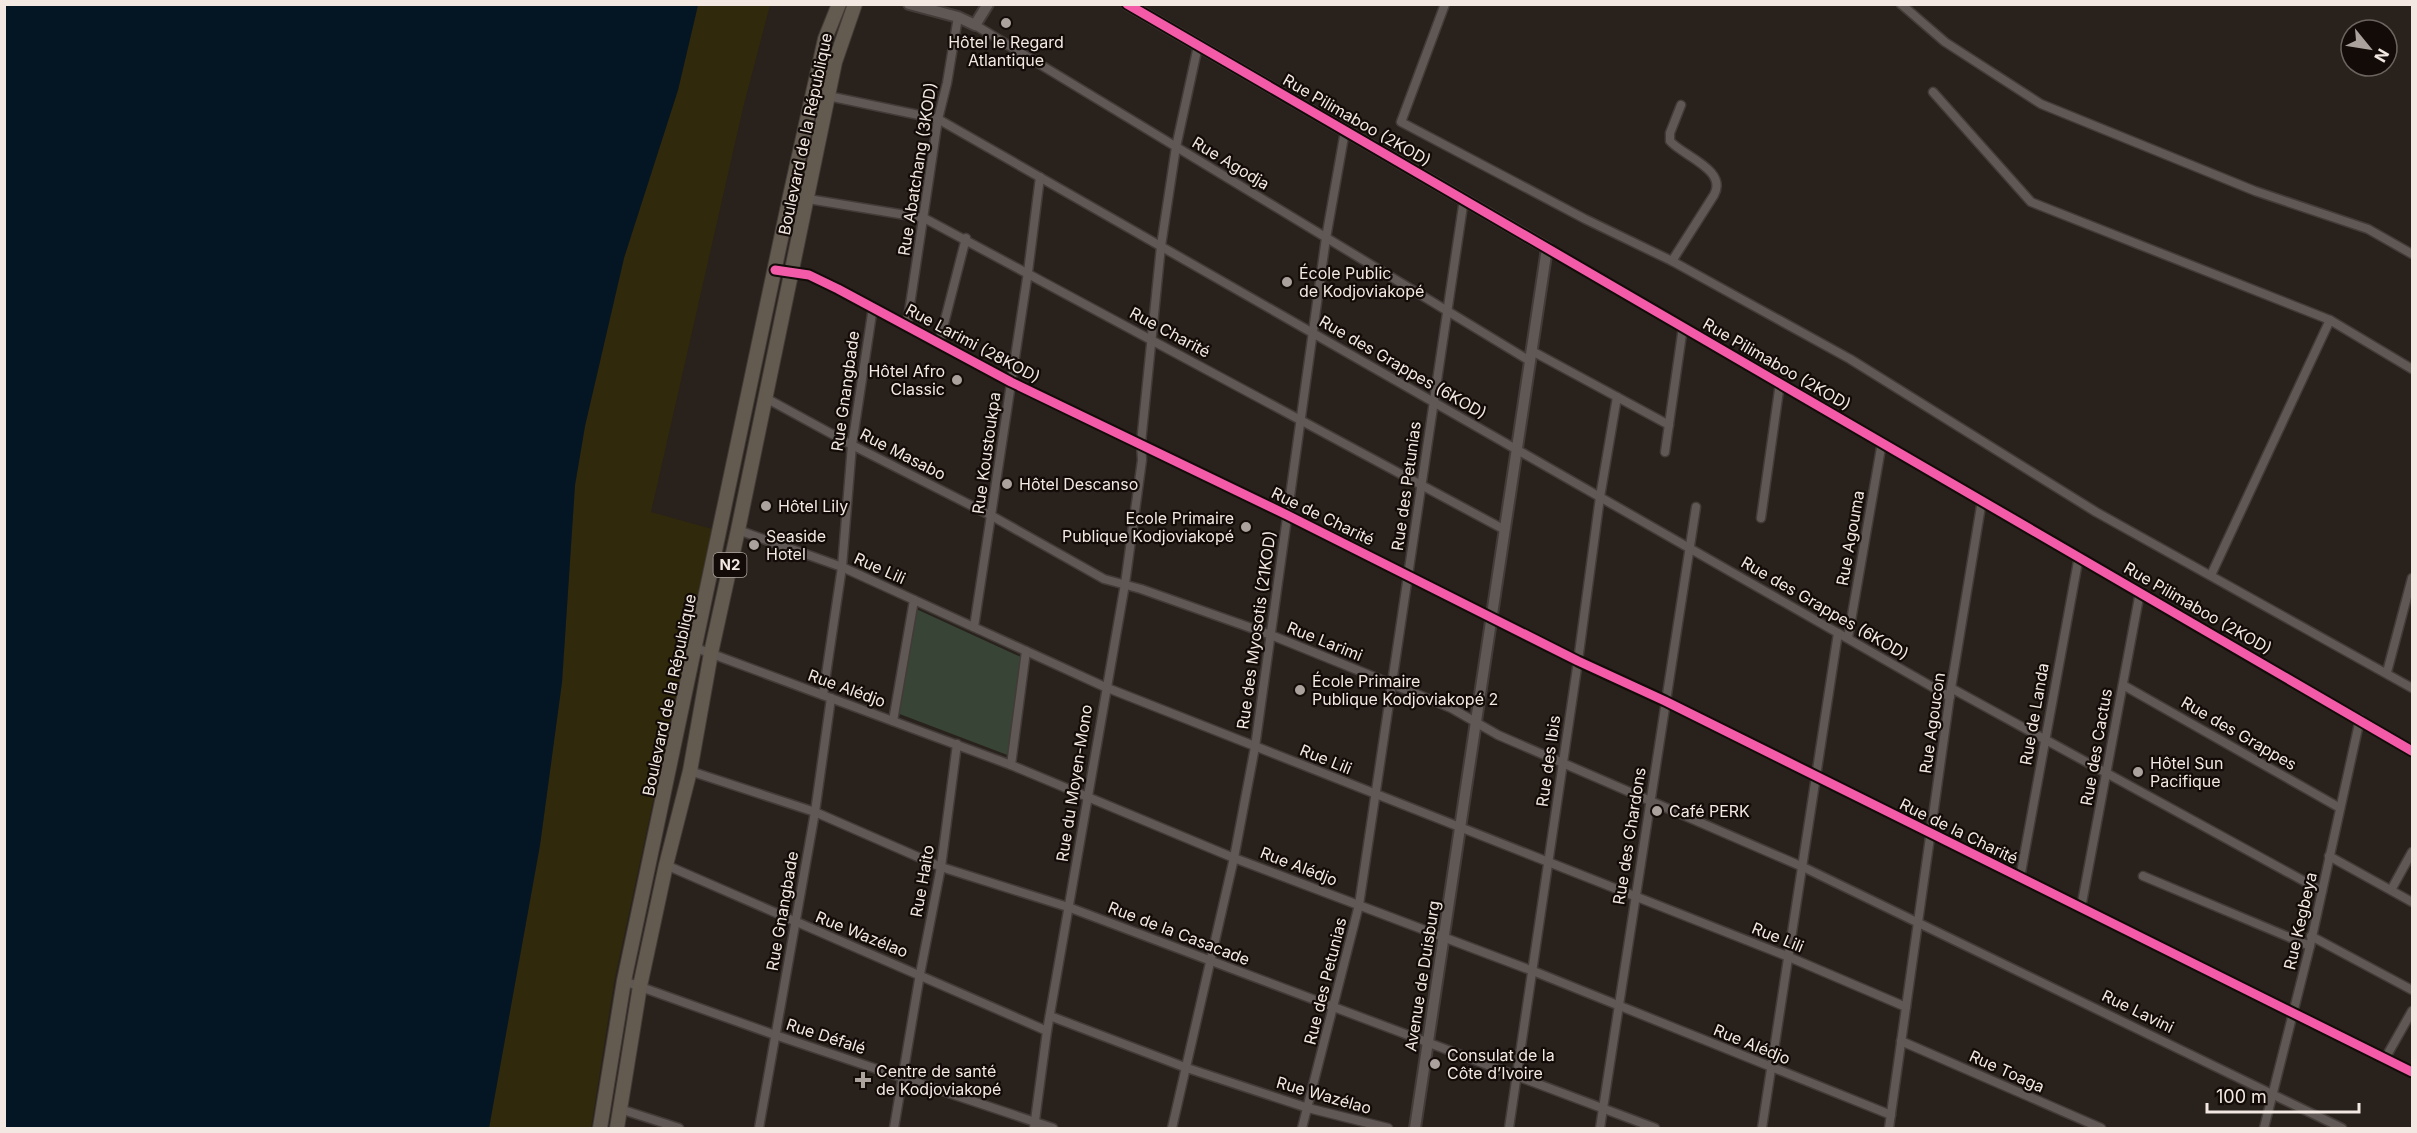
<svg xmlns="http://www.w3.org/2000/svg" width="2417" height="1133" font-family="Inter,sans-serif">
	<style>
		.green { fill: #384435 }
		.sand { fill: #31290c }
		.water { fill: #041623 }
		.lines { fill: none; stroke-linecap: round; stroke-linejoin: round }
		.minor-casing { stroke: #423b37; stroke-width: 11 }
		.tertiary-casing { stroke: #423b37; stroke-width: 14 }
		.trunk-casing { stroke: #423b37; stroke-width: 16 }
		.minor { stroke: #5f5854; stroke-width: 8 }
		.tertiary { stroke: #5f5854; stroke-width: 10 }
		.trunk { stroke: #635a50; stroke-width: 14 }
		.cycleway-casing { stroke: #120b07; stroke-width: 13 }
		.cycleway { stroke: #f35aa7; stroke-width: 9 }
		.poi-dot { fill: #aca29d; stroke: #120b07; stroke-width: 2 }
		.labels { text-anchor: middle; stroke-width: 4.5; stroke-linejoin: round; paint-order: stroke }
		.shield { fill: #120b07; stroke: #b0a6a0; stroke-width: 1.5 }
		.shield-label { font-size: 15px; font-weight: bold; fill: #f3e8e2 }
		.poi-label { font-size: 16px; fill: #f3e8e2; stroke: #120b07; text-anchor: start }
		.street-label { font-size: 16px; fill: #f3e8e2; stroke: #120b07 }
	</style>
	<rect width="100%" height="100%" fill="#28211c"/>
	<polygon class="green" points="914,608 1021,657 1010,756 897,713"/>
	<polygon class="sand" points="698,5 770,5 743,108 651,512 712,529 614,982 591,1128 489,1128 540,845 562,682 575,485 585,426 624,258 678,90"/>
	<polygon class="water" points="5,4 698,5 678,90 624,258 585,426 575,485 562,682 540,845 489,1128 5,1128"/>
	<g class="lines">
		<g class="minor-casing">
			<g id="minor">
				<polyline points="1445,4 1401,122 1585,219 1672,261 1850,359 2096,512 2412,688"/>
				<polyline points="1901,4 1945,42 2041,104 2255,191 2368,229 2412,254"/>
				<polyline points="975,25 1530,361"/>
				<polyline points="1933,92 2031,202 2330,320"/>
				<polyline points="828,96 938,119 1950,697"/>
				<polyline points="790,196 924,218 1505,530"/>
				<polyline points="1547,248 2412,751"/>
				<path d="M1672,261L1714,195C1728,170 1683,156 1670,141V133L1681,105"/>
				<polyline points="775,270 809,275 838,289 1011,382 1287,515 1578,661 1665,701 2412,1072"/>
				<polyline points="907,325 938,119 947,83 958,17"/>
				<polyline points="939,343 966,238"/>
				<polyline points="1532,351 1669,425"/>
				<polyline points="764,397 852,445 992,516 1104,579 1141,589 1271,635 1451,708 1498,735 1803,867 2342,1128"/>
				<polyline points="1665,452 1683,327"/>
				<polyline points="1761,518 1780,383"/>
				<polyline points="738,530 842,567 1105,687 1789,957 1906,1007"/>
				<polyline points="2211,575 2330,320 2412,369"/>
				<polyline points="974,627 1028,272 1040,177"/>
				<polyline points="1848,638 1882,442"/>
				<polyline points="696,648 1011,765 1234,858 1533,971 1891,1115"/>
				<polyline points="2387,672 2412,578"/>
				<polyline points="2123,685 2340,808"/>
				<polyline points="1951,688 2322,891"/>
				<polyline points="823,695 842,567 852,445 873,307"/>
				<polyline points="893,721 914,600"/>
				<polyline points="1011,765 1026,651"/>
				<polyline points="690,771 815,812 941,867 1068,907 1655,1128"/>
				<polyline points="2329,856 2412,902"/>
				<polyline points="666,865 1047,1031"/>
				<polyline points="2143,876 2310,946"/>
				<polyline points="2020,878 2079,556"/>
				<polyline points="2391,890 2412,852"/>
				<polyline points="2081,908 2140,592"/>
				<polyline points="2311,936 2412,990"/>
				<polyline points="624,981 775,1035 1053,1128"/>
				<polyline points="1050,1016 1187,1068 1308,1108 1388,1128"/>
				<polyline points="1901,1041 2101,1128"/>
				<polyline points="2386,1057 2412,1011"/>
				<polyline points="620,1109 679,1128"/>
				<polyline points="759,1128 815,812 831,698"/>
				<polyline points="894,1128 920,974 941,867 957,744"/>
				<polyline points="1034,1128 1047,1031 1125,584 1142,460 1141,443 1161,246 1176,147 1198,46"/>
				<polyline points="1172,1128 1234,858 1255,747 1326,238 1345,131"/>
				<polyline points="1302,1128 1359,905 1464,199"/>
				<polyline points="1509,1128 1578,661 1600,497 1617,397"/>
				<polyline points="1600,1128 1696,507"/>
				<polyline points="1762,1128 1838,633"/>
				<polyline points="1889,1128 1951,688 1982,500"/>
				<polyline points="2264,1128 2310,946 2360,719"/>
			</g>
		</g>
		<g class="tertiary-casing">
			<g id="tertiary">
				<polyline points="909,4 958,17 975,25 988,4"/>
				<polyline points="1127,4 1547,248 1415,1128"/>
			</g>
		</g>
		<g class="trunk-casing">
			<g id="trunk">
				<polyline points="600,1128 624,981 790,196 825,39 839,4"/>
				<polyline points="617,1128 640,986 666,865 690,771 711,653 738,530 835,62 855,4"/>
			</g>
		</g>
		<use href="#minor" class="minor"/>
		<use href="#tertiary" class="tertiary"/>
		<use href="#trunk" class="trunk"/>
		<g class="cycleway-casing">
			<g id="cycleway">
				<polyline points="1127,4 2412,751"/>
				<polyline points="775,270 809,275 838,289 1011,382 1287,515 1578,661 1665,701 2412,1072"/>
			</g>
		</g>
		<use href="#cycleway" class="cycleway"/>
	</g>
	<g class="poi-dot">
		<circle cx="1006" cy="23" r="6"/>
		<circle cx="1287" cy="282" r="6"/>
		<circle cx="957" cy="380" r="6"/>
		<circle cx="1007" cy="484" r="6"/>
		<circle cx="766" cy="506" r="6"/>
		<circle cx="1246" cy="527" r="6"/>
		<circle cx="754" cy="545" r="6"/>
		<circle cx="1300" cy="690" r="6"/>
		<circle cx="2138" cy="772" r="6"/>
		<circle cx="1657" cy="811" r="6"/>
		<circle cx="1435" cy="1064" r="6"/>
		<path d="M860 1071h6v6h6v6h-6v6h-6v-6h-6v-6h6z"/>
	</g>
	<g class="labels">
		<rect class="shield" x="713.5" y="553" width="33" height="24" rx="4.5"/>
		<g class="shield-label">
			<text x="730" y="570">N2</text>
		</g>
		<g class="poi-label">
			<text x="1006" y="48" text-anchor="middle">Hôtel le Regard<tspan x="1006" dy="18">Atlantique</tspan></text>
			<text x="1299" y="279">École Public<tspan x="1299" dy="18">de Kodjoviakopé</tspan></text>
			<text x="945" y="377" text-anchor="end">Hôtel Afro<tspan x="945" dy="18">Classic</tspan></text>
			<text x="1019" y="490">Hôtel Descanso</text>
			<text x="778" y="512">Hôtel Lily</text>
			<text x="1234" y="524" text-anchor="end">Ecole Primaire<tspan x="1234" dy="18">Publique Kodjoviakopé</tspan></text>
			<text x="766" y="542">Seaside<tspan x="766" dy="18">Hotel</tspan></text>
			<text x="1312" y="687">École Primaire<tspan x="1312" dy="18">Publique Kodjoviakopé 2</tspan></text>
			<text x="2150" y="769">Hôtel Sun<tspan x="2150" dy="18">Pacifique</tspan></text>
			<text x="1669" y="817">Café PERK</text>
			<text x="1447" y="1061">Consulat de la<tspan x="1447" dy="18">Côte d’Ivoire</tspan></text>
			<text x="876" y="1077">Centre de santé<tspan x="876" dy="18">de Kodjoviakopé</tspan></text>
		</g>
		<g class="street-label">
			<text transform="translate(1357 120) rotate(30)" y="6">Rue Pilimaboo (2KOD)</text>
			<text transform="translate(805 134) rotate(-78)" y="6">Boulevard de la République</text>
			<text transform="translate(1231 163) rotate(31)" y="6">Rue Agodja</text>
			<text transform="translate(917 169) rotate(-81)" y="6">Rue Abatchang (3KOD)</text>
			<text transform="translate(1170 332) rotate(28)" y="6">Rue Charité</text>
			<text transform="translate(973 343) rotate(28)" y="6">Rue Larimi (28KOD)</text>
			<text transform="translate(1777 364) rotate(30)" y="6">Rue Pilimaboo (2KOD)</text>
			<text transform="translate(1403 367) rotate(30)" y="6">Rue des Grappes (6KOD)</text>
			<text transform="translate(845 391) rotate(-82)" y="6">Rue Gnangbade</text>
			<text transform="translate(986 453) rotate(-82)" y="6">Rue Koustoukpa</text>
			<text transform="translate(903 454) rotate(27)" y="6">Rue Masabo</text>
			<text transform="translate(1406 486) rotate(-82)" y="6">Rue des Petunias</text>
			<text transform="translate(1323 516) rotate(26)" y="6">Rue de Charité</text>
			<text transform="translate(1850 538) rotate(-80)" y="6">Rue Agouma</text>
			<text transform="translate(880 568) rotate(24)" y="6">Rue Lili</text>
			<text transform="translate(1825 608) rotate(30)" y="6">Rue des Grappes (6KOD)</text>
			<text transform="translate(2198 608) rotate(30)" y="6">Rue Pilimaboo (2KOD)</text>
			<text transform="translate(1256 630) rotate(-82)" y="6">Rue des Myosotis (21KOD)</text>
			<text transform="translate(1325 641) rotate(22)" y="6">Rue Larimi</text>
			<text transform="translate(847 688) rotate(20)" y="6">Rue Alédjo</text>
			<text transform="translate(669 695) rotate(-78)" y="6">Boulevard de la République</text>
			<text transform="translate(2034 714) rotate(-80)" y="6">Rue de Landa</text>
			<text transform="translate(1932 723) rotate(-82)" y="6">Rue Agoucon</text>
			<text transform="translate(2239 733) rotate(30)" y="6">Rue des Grappes</text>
			<text transform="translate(2096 747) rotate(-80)" y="6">Rue des Cactus</text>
			<text transform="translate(1326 759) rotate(22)" y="6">Rue Lili</text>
			<text transform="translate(1548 761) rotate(-82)" y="6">Rue des Ibis</text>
			<text transform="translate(1074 783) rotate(-81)" y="6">Rue du Moyen-Mono</text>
			<text transform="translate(1959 831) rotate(26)" y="6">Rue de la Charité</text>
			<text transform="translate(1629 836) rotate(-81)" y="6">Rue des Chardons</text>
			<text transform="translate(1299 866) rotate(21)" y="6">Rue Alédjo</text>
			<text transform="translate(922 881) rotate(-80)" y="6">Rue Haito</text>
			<text transform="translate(782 911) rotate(-80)" y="6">Rue Gnangbade</text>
			<text transform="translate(2300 921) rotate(-77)" y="6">Rue Kegbeya</text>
			<text transform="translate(1179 933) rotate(21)" y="6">Rue de la Casacade</text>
			<text transform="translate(862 934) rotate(22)" y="6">Rue Wazélao</text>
			<text transform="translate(1778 937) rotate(22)" y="6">Rue Lili</text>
			<text transform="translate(1422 976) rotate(-81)" y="6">Avenue de Duisburg</text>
			<text transform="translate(1325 981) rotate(-76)" y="6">Rue des Petunias</text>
			<text transform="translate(2138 1011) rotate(26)" y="6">Rue Lavini</text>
			<text transform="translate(826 1036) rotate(18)" y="6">Rue Défalé</text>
			<text transform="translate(1752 1044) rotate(22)" y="6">Rue Alédjo</text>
			<text transform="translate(2007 1071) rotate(24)" y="6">Rue Toaga</text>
			<text transform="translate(1324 1095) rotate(16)" y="6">Rue Wazélao</text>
		</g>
	</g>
	<rect width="2417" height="1133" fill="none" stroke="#f3e8e2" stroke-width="12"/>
	<g transform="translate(2369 48) rotate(120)"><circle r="28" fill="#120b07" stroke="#6c635f" stroke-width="1.5"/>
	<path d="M0-4.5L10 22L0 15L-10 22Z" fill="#aca29d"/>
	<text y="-9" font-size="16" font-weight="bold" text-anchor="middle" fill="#f3e8e2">N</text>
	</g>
	<path d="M2207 1103v9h152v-9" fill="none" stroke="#f3e8e2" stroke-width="3"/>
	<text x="2216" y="1103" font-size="18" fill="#f3e8e2" stroke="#120b07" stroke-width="4.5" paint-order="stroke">100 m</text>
</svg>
